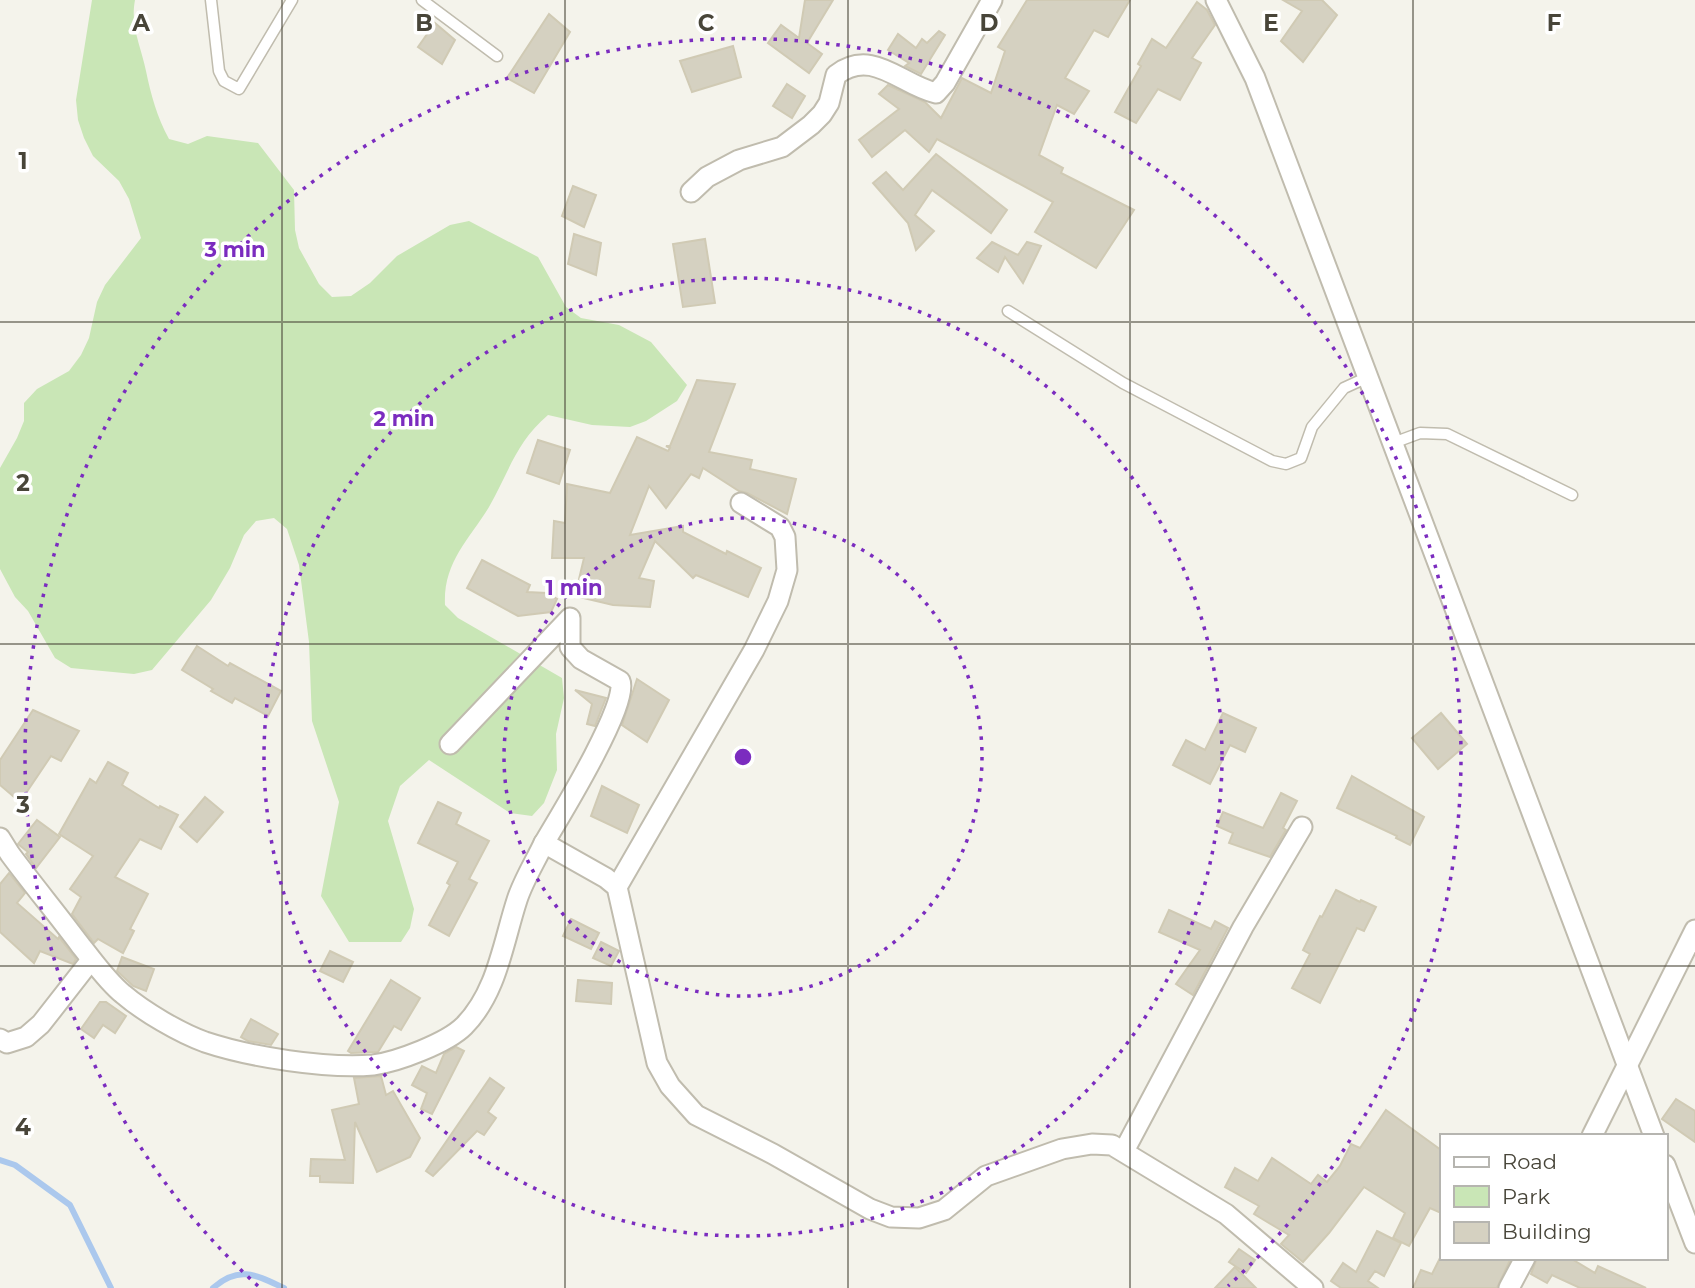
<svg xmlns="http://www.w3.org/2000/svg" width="1695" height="1288" font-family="Montserrat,sans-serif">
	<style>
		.green { fill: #c9e6b6 }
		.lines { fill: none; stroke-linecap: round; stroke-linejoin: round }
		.stream { stroke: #abc8ed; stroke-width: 6 }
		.building { fill: #d5d1c1; stroke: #d0cab4; stroke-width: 2 }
		.service-casing { stroke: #c0bcae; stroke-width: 13 }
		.minor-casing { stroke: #c0bcae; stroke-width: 23 }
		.service { stroke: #fff; stroke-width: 10 }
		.minor { stroke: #fff; stroke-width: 19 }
		.grid { fill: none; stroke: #484539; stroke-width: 2; stroke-opacity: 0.55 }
		.ring { fill: none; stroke: #7b2cbf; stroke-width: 3.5; stroke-dasharray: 3.5 7 }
		.grid-label { font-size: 23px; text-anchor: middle; font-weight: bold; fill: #484539; stroke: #fff; stroke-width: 7; stroke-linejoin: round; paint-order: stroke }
		.centre { fill: #7b2cbf; stroke: #fff; stroke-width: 3.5 }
		.ring-label { font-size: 21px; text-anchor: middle; font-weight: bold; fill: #7b2cbf; stroke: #fff; stroke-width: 7; stroke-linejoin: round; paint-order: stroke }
	</style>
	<rect width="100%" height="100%" fill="#f4f3eb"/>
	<path class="green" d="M92,0H135C130,26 141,46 146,71C151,95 157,117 169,139L188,144L207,136L258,143L294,190L295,230L299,248L319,284L332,297L351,296L370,283L397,256L450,225L469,221L538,257L566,307L581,318L619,325L651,342L687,385L677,401L646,421L630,427L592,425L548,415C516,442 509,472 489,507C469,540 443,562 445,605L458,618L562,678L564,698L556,734L557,770L544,803L532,816L510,813L429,760L400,786L388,821L414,909L410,928L401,942H349L321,896L339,802L312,721L309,642L299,565L287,529L274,518L256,521L244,535L230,568L211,600L152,670L134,674L71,668L55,658L28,611L15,597L0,569V468L17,438L24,421V403L37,389L69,371L81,355L89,338L97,302L105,285L141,238L129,199L119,181L93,156L84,138L78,120L76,100Z"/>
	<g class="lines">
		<g class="stream">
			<polyline points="0,1160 15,1165 70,1205 111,1288"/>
			<path d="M213,1288C239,1265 256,1275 284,1288"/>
		</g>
	</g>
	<g class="building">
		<polygon points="805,0 833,0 807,43 822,54 809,73 768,43 781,25 799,38"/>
		<polygon points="1027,0 1130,0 1108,37 1094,30 1065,78 1089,91 1074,114 1057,105 1039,155 1063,168 1061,173 1134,210 1096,268 1035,232 1053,202 937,139 929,152 905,130 872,157 859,140 899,109 879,94 888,85 925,102 941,118 962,78 991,93 1005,51 998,47"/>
		<polygon points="1283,0 1322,0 1337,15 1303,62 1281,41 1302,11"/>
		<polygon points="1197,2 1207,10 1215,25 1192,58 1201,63 1180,100 1158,89 1136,123 1115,112 1141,66 1138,64 1152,39 1166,48"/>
		<polygon points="549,14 570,32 534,93 507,78"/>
		<polygon points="435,23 455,40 442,64 418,47"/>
		<polygon points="939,31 945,35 921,74 905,66 909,63 888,50 898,34 916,48 922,39 927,43"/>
		<polygon points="733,46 741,77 692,92 680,61"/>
		<polygon points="787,84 805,96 792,118 773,106"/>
		<polygon points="936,154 1007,210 991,233 932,190 915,215 934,231 916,250 908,223 873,183 886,172 903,190"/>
		<polygon points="573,186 596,195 584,227 562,216"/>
		<polygon points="574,234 601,243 596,275 568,264"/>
		<polygon points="705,239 715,303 683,307 673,244"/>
		<polygon points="992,242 1018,255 1027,242 1041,246 1023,283 1005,257 998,272 977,258"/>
		<polygon points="697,380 735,384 709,452 752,460 750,469 796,479 787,514 747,493 739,491 703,468 699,478 691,474 666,508 649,486 630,535 683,526 683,532 726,554 727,551 761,568 748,597 696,575 693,578 655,541 639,578 654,581 650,607 613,605 575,596 584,558 552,558 554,521 565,523 567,484 610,493 637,437 668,451 670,448 666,446 670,446"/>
		<polygon points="538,440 570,450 559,484 527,473"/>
		<polygon points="482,560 530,585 527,592 547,593 557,599 551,612 518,616 467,588"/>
		<polygon points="197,646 228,666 230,663 281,691 268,716 235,698 232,703 211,691 213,689 182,670"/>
		<polygon points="637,679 669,700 647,742 622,725"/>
		<polygon points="575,690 606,698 595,726 587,724 592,704"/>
		<polygon points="33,710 79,731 61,761 51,756 20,802 0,785 0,760"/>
		<polygon points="1223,713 1256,728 1245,752 1230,745 1210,784 1173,765 1186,740 1205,750"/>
		<polygon points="1441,713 1467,744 1438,769 1412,738"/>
		<polygon points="108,762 128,773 122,785 159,808 160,806 178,815 161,849 140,839 115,877 148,894 130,929 134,931 123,953 98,939 94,943 72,914 81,897 70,889 93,856 59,834 90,779 96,783"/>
		<polygon points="1352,776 1424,817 1410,845 1396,838 1397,836 1337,808"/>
		<polygon points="602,786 639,805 627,833 591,816"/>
		<polygon points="1281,793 1297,801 1283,828 1286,830 1270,857 1229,843 1233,833 1217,826 1223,812 1263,828"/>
		<polygon points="205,797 223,812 197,842 180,827"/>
		<polygon points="438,802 461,813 456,824 489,841 469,879 477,883 449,936 429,925 450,885 447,883 458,862 418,843"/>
		<polygon points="37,820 60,837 36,868 26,854 28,852 18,844"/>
		<polygon points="9,873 25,893 17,903 58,939 59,937 76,959 73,964 40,951 34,963 0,932 0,884"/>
		<polygon points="1336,890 1360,902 1361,900 1376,907 1364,931 1357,928 1320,1003 1292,988 1310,954 1303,950 1320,916 1322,917"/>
		<polygon points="1169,910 1211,929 1215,921 1228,928 1193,995 1176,984 1200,950 1159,932"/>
		<polygon points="571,919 599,933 591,949 563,936"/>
		<polygon points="601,942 619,951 611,966 593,958"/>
		<polygon points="330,951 353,962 343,982 320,971"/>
		<polygon points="122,957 154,969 146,991 133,986 117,971"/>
		<polygon points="391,980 420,998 401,1030 394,1026 378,1052 351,1053 348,1051"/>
		<polygon points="578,980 612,983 611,1004 576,1001"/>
		<polygon points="100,1002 106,1002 126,1016 115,1033 103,1025 94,1038 81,1029"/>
		<polygon points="251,1019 278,1034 271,1045 248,1041 241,1037"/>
		<polygon points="456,1047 464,1051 432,1114 421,1109 427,1093 412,1085 422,1066 436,1073 444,1054"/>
		<polygon points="381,1076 386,1095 393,1091 420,1138 410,1157 377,1172 355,1122 353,1183 320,1182 320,1176 310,1176 311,1159 345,1160 332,1110 359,1104 354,1078"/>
		<polygon points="490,1078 504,1088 488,1112 496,1118 484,1135 477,1131 433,1176 426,1171"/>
		<polygon points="1676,1099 1695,1111 1695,1142 1662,1119"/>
		<polygon points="1386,1110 1441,1150 1441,1213 1430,1208 1409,1246 1393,1238 1405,1213 1364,1187 1329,1233 1303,1262 1281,1244 1289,1235 1254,1214 1259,1206 1225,1187 1235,1168 1258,1181 1272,1158 1311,1184 1318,1175 1327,1182 1340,1166 1351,1144 1360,1148"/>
		<polygon points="1377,1231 1401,1243 1384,1276 1375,1271 1368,1281 1378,1288 1341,1288 1331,1281 1343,1263 1356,1272"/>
		<polygon points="1239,1249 1255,1260 1246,1273 1229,1262"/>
		<polygon points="1440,1258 1511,1258 1497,1288 1413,1288 1421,1270 1432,1274"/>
		<polygon points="1537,1258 1570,1258 1595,1273 1598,1266 1646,1288 1580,1288 1552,1275 1547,1283 1531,1274"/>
		<polygon points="1235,1267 1256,1288 1215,1288"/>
	</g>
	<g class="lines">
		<g class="service-casing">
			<g id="service">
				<polyline points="211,0 219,71 224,81 239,89 292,0"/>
				<polyline points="422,0 497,56"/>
				<polyline points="1008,311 1123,383 1272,461 1286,464 1301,458 1312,427 1344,388 1368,377"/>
				<polyline points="1393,443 1420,433 1447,434 1572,495"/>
			</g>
		</g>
		<g class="minor-casing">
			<g id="minor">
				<polyline points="1216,0 1255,78 1654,1136"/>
				<path d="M691,192L707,177L739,160L782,147L811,125L822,114L829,103L836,75C872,47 901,85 936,93L945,83L992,0"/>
				<path d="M450,744L570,618V647L581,659L620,681C630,702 559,818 544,843"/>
				<path d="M0,838L10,854C33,885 58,915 81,946C94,962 107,981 123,994C144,1012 180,1033 205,1042C250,1057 326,1069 373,1065C397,1062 447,1043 464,1026C497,993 503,943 517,900C523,881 535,862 544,843L606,878L617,887L657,1063L670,1086L696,1115L773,1154L870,1209L891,1217L919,1218L944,1210L986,1176L1062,1149L1092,1144L1112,1145L1226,1214L1313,1288"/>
				<polyline points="617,887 754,650 778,601 787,570 785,537 780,527 741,503"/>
				<polyline points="0,1039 7,1043 26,1037 41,1024 91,960"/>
				<polyline points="1592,1136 1695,930"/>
				<polyline points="1124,1151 1243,927 1302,827"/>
				<polyline points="1665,1165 1695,1243"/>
				<polyline points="1509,1288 1525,1258"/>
			</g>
		</g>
		<use href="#service" class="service"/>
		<use href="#minor" class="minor"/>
	</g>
	<path class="grid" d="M282,0V1288M565,0V1288M848,0V1288M1130,0V1288M1413,0V1288M0,322H1695M0,644H1695M0,966H1695"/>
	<g class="ring">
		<circle cx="743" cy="757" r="239"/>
		<circle cx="743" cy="757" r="479"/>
		<path d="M258 1286A718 718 0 1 1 1228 1286"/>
	</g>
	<g class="grid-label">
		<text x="141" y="31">A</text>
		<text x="424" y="31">B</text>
		<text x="706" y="31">C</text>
		<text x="989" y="31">D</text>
		<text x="1271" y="31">E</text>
		<text x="1554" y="31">F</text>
		<text x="23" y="169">1</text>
		<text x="23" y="491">2</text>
		<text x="23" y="813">3</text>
		<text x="23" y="1135">4</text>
	</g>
	<circle cx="743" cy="757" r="10" class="centre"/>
	<g class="ring-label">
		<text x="235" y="257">3 min</text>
		<text x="404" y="426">2 min</text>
		<text x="574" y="595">1 min</text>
	</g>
	<rect x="1440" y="1134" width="228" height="126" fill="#ffffff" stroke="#b6b5b0" stroke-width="2"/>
	<rect x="1454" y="1157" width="35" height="10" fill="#ffffff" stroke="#b6b5b0" stroke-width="2"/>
	<text x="1502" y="1169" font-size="21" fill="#484539">Road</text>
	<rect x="1454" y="1186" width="35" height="21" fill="#c9e6b6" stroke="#b6b5b0" stroke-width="2"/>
	<text x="1502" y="1204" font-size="21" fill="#484539">Park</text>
	<rect x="1454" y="1222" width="35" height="21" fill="#d5d1c1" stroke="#b6b5b0" stroke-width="2"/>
	<text x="1502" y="1239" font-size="21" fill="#484539">Building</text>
</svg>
